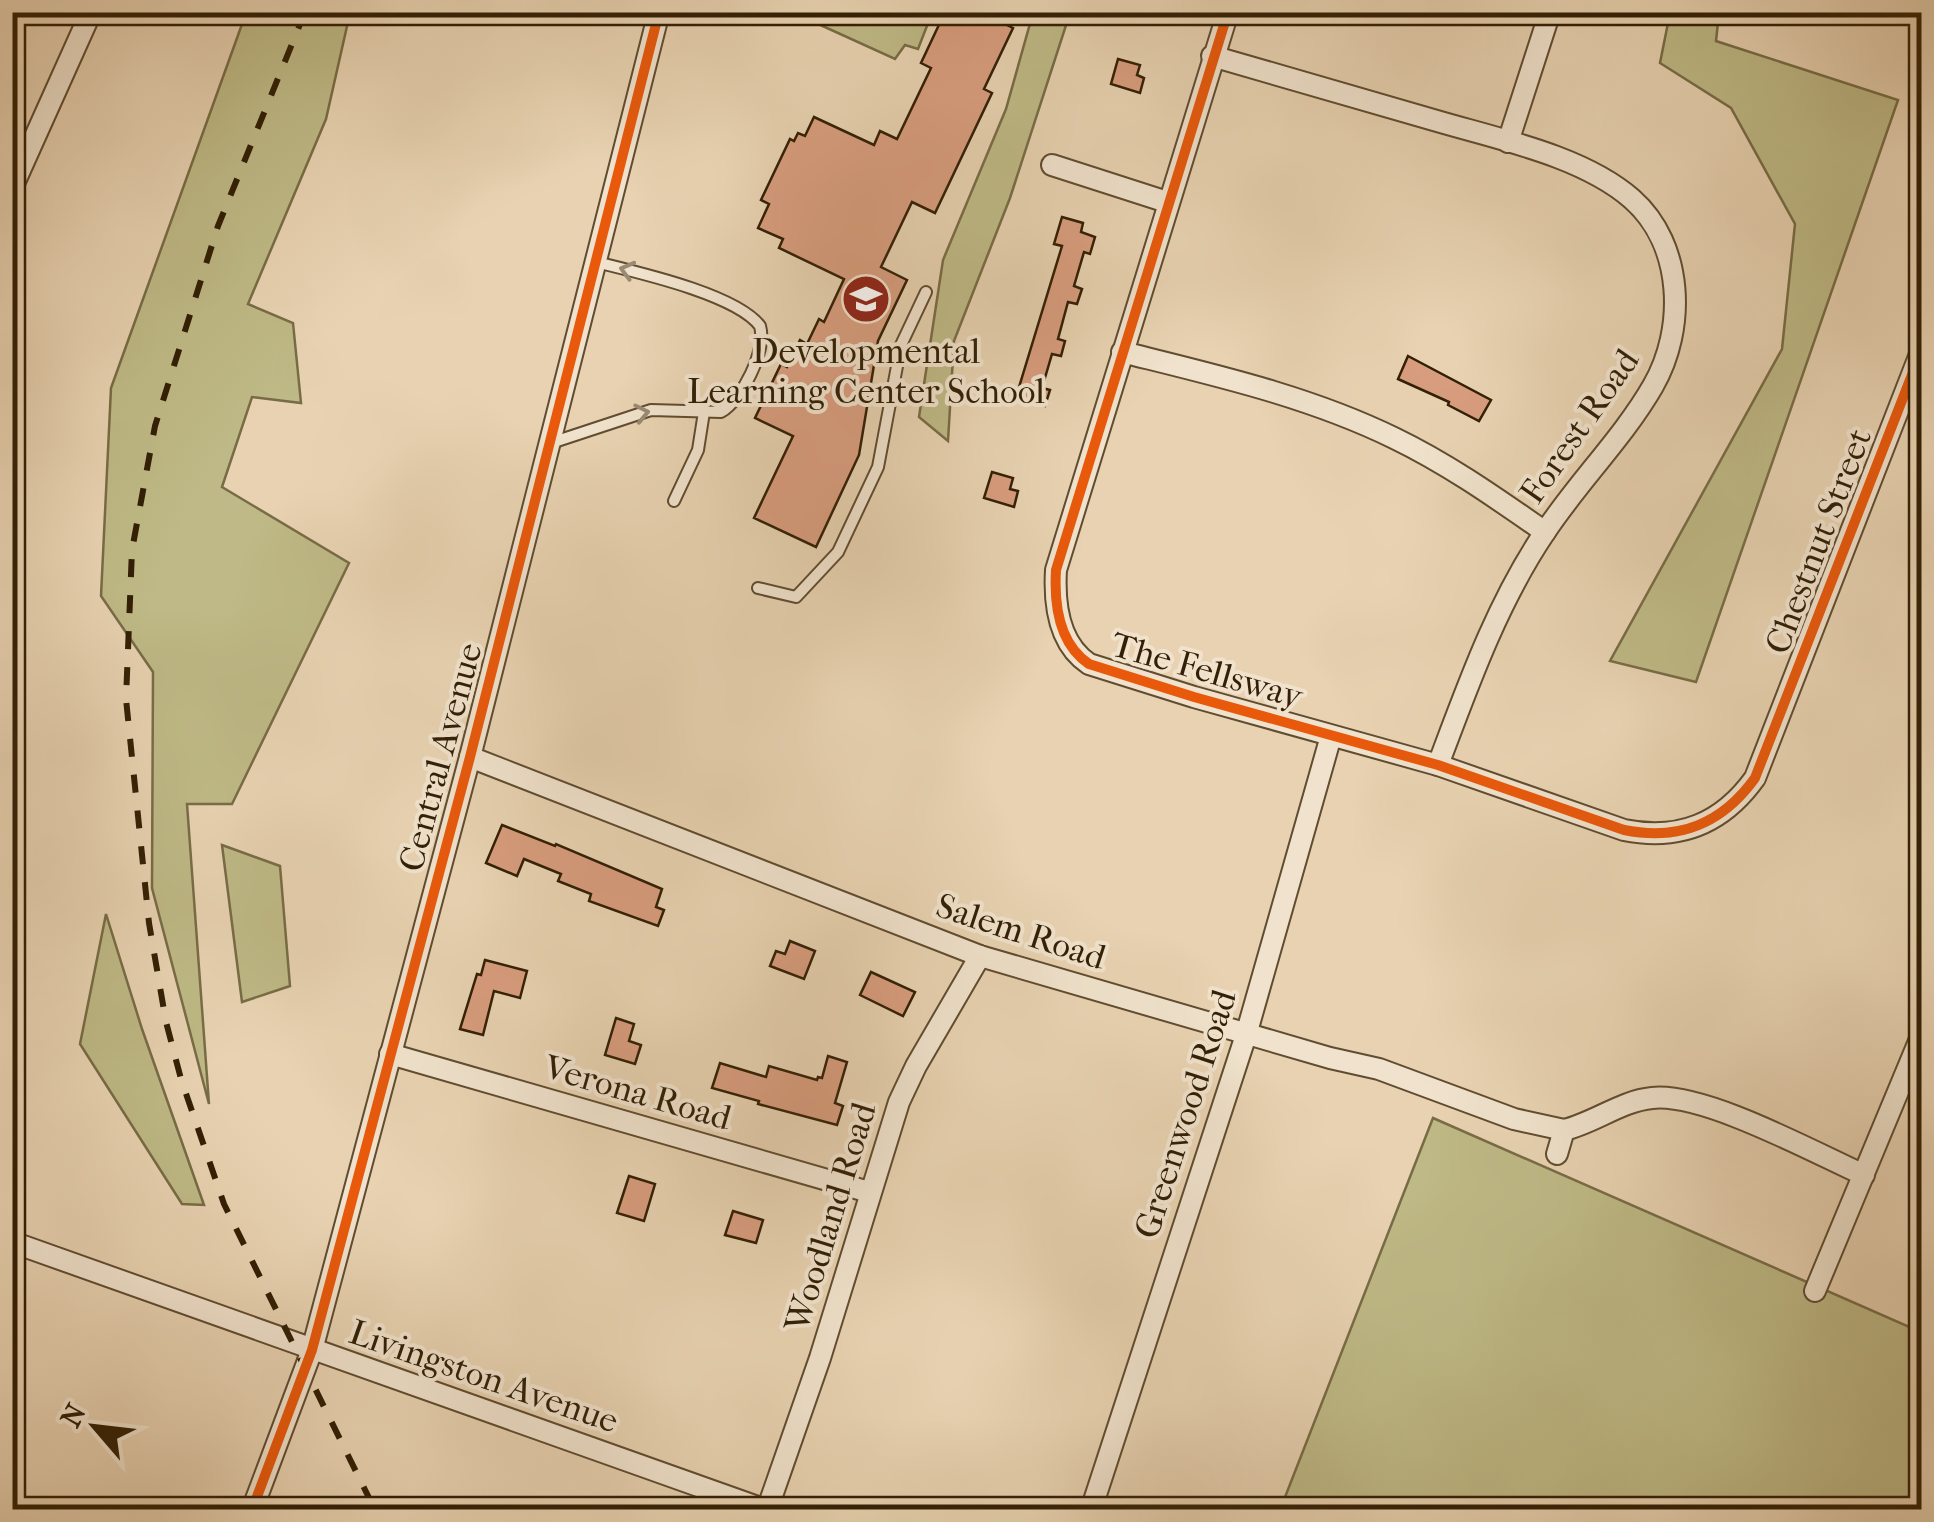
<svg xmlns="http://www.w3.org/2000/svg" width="1934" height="1522" font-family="'IM FELL French Canon',serif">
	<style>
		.green { fill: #beb986; stroke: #786c46; stroke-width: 2.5 }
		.building { fill: #d89d7e; stroke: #321f05; stroke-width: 2.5 }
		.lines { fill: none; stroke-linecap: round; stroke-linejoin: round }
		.service-casing { stroke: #604c30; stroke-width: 14 }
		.minor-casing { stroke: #604c30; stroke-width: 24 }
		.service { stroke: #f0e2cc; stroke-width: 10 }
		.minor { stroke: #f0e2cc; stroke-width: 20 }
		.rail { stroke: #321f05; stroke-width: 6; stroke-dasharray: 18 18; stroke-linecap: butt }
		.cycleway-casing { stroke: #f0e2cc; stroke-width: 16 }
		.cycleway { stroke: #e8590c; stroke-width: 10 }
		.oneway { stroke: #9a8a72 }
		.labels { text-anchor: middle; stroke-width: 8; stroke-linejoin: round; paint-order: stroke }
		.poi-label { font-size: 35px; fill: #321f05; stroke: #f0e2cc }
		.street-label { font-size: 35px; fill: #321f05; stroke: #f0e2cc }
	</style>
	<rect width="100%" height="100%" fill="#e8d2b1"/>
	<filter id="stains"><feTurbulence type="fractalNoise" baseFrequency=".002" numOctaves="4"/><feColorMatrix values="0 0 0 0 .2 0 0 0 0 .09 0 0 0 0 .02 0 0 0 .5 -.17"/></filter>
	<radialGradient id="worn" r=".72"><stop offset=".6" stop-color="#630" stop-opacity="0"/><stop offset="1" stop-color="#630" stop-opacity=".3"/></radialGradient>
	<g class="green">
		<polygon points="246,13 350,13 326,119 248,304 293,323 301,403 252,397 222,487 349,563 232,804 187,804 209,1104 152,888 153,672 101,596 111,388"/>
		<polygon points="794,13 932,12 932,13 918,49 905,45 895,59"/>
		<polygon points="1033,13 1070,13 1010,198 954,341 948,441 919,417 943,260 1006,109"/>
		<polygon points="1670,13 1719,13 1716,41 1898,100 1696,682 1610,661 1782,349 1795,224 1731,108 1660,63"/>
		<polygon points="222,845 280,866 290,986 242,1002"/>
		<polygon points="106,914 142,1029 204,1205 182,1204 80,1044"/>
		<polygon points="1433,1118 1921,1332 1921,1509 1280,1510"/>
	</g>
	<g class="building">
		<polygon points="945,12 980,12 1013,28 984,89 992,93 935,213 912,202 881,267 907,280 878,341 859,455 816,547 754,518 793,436 755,418 781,364 787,367 800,340 807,344 819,319 824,322 844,279 779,248 783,239 758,228 769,204 761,200 790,139 794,141 798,133 805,136 814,117 874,145 880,131 897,139 931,68 921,63"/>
		<polygon points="1118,59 1140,65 1137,75 1144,78 1140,93 1111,84"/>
		<polygon points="1062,217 1083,223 1081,232 1095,237 1090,254 1084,252 1074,286 1082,289 1077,304 1068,302 1058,339 1065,341 1061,356 1052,354 1042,388 1050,390 1045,406 1016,397 1062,246 1054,244"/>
		<polygon points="1408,356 1491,400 1479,421 1448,405 1449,402 1398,379"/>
		<polygon points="992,472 1013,478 1010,489 1018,491 1014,507 984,498"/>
		<polygon points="502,825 555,846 556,844 662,889 656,907 664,910 658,926 589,901 591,894 558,881 561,874 524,859 517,876 486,863"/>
		<polygon points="790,941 815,951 804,979 770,966 776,951 785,954"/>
		<polygon points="485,960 527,971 520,998 494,991 483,1035 460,1029 477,974 481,975"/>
		<polygon points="871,972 915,992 903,1016 860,995"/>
		<polygon points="616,1018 634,1024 629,1041 641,1045 635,1064 605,1055"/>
		<polygon points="828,1056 847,1062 835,1103 843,1106 837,1125 758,1104 759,1101 712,1088 720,1063 766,1077 769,1066 817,1080 818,1077 822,1078"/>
		<polygon points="629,1176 655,1184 644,1221 617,1213"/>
		<polygon points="733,1211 763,1220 756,1243 725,1235"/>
	</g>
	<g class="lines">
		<g class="service-casing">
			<g id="service">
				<path d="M551,443L651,410L721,412C742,400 767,350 760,326C736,294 636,272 596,262"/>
				<polyline points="674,501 698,450 704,412"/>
				<polyline points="758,588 796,597 838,552 878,467 901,345 926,292"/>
			</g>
		</g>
		<g class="minor-casing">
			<g id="minor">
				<path d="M1228,12L1056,570C1054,604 1059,644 1089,664L1194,697L1438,765L1624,830C1679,841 1722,824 1755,778L1922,349"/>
				<path d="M1212,56C1287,78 1362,100 1437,121C1498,139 1583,156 1632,199C1684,245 1686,329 1653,386C1623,438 1578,482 1545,532C1497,603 1468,685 1438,765"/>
				<polyline points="1508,142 1550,12"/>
				<polyline points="1052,165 1167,202"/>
				<polyline points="12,188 91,12"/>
				<path d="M1122,352C1214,375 1308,396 1394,438C1448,464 1496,498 1545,532"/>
				<polyline points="470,757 980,956 1330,1058 1379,1069 1514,1119 1564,1130"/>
				<polyline points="390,1054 869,1192"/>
				<path d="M1557,1154L1564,1130C1594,1123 1621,1101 1652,1098C1703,1092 1813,1152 1864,1175"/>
				<polyline points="12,1242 766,1510"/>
				<polyline points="1815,1291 1922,1034"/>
				<polyline points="252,1510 312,1350 470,757 659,12"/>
				<polyline points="767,1510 820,1358 899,1102 916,1066 980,956"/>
				<polyline points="1091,1510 1246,1035 1331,736"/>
			</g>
		</g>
		<use href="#service" class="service"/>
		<use href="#minor" class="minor"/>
		<polyline class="rail" points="305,12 218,226 155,426 132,550 126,699 149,923 166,1022 181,1079 224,1204 375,1510"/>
		<g class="cycleway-casing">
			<g id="cycleway">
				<path d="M1228,12L1056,570C1054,604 1059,644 1089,664L1194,697L1438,765L1624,830C1679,841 1722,824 1755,778L1922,349"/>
				<polyline points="252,1510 312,1350 470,757 659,12"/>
			</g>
		</g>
		<use href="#cycleway" class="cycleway"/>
	</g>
	<defs><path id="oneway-chevron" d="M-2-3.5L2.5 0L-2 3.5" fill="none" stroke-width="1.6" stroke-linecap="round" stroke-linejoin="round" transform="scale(2.5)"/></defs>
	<g class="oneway">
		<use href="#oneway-chevron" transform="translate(627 270) rotate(-165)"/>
		<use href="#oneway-chevron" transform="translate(642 413) rotate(-12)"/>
	</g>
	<defs>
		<g id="school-disc" transform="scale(2.5)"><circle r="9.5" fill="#8f2418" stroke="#f0e2cc"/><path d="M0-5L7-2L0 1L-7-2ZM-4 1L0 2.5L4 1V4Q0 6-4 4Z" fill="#fff"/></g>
	</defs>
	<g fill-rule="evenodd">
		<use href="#school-disc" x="866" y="299"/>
	</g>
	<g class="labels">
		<g class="poi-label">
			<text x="866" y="363">Developmental<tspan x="866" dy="40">Learning Center School</tspan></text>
		</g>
		<g class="street-label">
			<text transform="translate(1579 426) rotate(-55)" y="12">Forest Road</text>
			<text transform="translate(1818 541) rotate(-69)" y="12">Chestnut Street</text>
			<text transform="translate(1207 670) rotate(16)" y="12">The Fellsway</text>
			<text transform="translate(440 757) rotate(-75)" y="12">Central Avenue</text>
			<text transform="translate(1021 931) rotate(18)" y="12">Salem Road</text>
			<text transform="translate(638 1092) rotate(16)" y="12">Verona Road</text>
			<text transform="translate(1185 1114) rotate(-72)" y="12">Greenwood Road</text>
			<text transform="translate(830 1217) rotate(-73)" y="12">Woodland Road</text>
			<text transform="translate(484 1376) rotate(19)" y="12">Livingston Avenue</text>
		</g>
	</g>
	<rect width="1934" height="1522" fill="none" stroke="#e8d2b1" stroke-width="50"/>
	<rect x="15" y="15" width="1904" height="1492" fill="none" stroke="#321f05" stroke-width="5"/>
	<rect x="25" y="25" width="1884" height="1472" fill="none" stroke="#321f05" stroke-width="2.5"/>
	<g transform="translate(95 1427) rotate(298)" stroke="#f0e2cc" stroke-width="8" paint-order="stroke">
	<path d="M0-8L18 38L0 25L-18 38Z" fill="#321f05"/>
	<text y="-15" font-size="28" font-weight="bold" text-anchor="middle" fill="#321f05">N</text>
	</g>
	<rect width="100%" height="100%" filter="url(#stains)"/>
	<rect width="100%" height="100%" fill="url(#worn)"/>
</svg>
